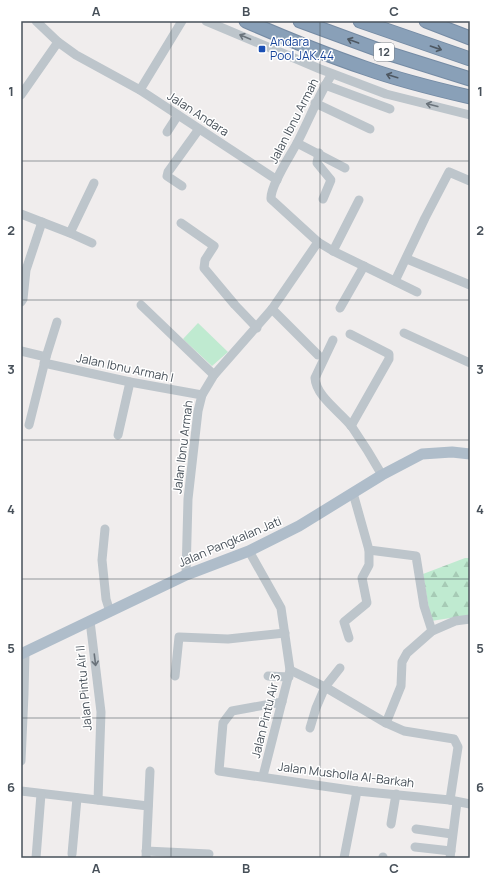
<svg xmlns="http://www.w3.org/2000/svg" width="491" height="879" font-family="Manrope,sans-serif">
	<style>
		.forest { fill: url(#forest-firs) }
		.garden { fill: #bfead0 }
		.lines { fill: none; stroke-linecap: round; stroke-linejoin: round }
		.highway-casing { stroke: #758ba4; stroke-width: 15 }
		.minor { stroke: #bdc5cb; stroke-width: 9 }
		.major { stroke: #afbdca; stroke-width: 11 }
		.highway { stroke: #89a0b8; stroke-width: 13 }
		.oneway { stroke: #6a737b }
		.oneway2 { stroke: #4e5862 }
		.grid { fill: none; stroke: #475059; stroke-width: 1; stroke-opacity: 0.55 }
		.transit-dot { fill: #1a4fb4; stroke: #fff; stroke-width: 1.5 }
		.labels { text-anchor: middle; stroke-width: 3; stroke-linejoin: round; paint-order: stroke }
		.shield { fill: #fff; stroke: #7e848b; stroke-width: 1 }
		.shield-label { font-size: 11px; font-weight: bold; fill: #475059 }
		.transit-label { font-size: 12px; fill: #164399; stroke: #fff; text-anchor: start }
		.street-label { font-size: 12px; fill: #475059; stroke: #fff }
		.neatline { fill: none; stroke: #475059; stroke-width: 1.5 }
		.grid-label { font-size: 13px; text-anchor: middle; font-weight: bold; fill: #475059 }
	</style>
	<defs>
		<pattern id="forest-firs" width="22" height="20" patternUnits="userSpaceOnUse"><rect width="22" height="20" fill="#bfead0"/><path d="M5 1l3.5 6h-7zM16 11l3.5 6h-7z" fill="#a6cab5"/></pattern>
	</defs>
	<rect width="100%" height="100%" fill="#f0eded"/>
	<polygon class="forest" points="465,558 470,558 470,615 431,621 423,574"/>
	<polygon class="garden" points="198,323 228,352 212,366 183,339"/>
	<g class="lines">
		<g class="highway-casing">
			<g id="highway">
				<path d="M246,21C285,38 324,54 365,68C399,80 435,89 470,97"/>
				<polyline points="300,21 387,53 470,79"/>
				<polyline points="360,21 470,59"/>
				<polyline points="426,21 470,38"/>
			</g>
		</g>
		<g class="minor">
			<polyline points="36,21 58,42 76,55 140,90 277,180"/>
			<polyline points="206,21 320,69 386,94 470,115"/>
			<path d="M332,74C318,96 309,120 297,143C290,156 270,186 271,199L318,242L333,251L417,292"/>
			<polyline points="325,85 390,109"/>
			<polyline points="140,90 182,21"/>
			<polyline points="21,95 58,42"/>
			<polyline points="315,103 370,129"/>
			<polyline points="167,132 178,115"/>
			<polyline points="297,143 345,168"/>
			<polyline points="319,153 317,163 331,180 323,199"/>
			<polyline points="182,186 167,176 168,172 199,129"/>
			<polyline points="21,214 70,233 92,243"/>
			<polyline points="181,223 214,246 205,260 204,268 235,305 257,328"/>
			<polyline points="70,233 94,183"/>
			<polyline points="333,251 359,200"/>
			<polyline points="407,259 470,285"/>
			<polyline points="395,281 425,218 449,172 470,181"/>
			<polyline points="21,302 23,299 26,270 42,222"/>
			<polyline points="141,305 214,375"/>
			<polyline points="340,308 364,266"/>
			<polyline points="272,309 318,355"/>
			<polyline points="404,333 470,363"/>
			<polyline points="350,334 389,354 389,359 351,426"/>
			<path d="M333,340L315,378C316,397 342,413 352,427C363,443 373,459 382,475"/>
			<polyline points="21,351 46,357"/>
			<polyline points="44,363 130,382 202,395"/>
			<polyline points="29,425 46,357 57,322"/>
			<polyline points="118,435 130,382"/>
			<polyline points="353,493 369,550 416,556 424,606 432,631"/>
			<polyline points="105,529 102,560 106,599 110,612"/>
			<polyline points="249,551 281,608 290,670 263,776"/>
			<polyline points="186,575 188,499 198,411 202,395 214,375 272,309 318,242"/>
			<polyline points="90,621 101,712 98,800"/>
			<polyline points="349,638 344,622 367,603 362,578 369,565 369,550"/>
			<polyline points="290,670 325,687 386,723 404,731 454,739 458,747 450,800"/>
			<polyline points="175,676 179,637 228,639 285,633"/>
			<polyline points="268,676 289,677"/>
			<polyline points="282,702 232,711 223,723 219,771 357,791 450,800 470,804"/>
			<polyline points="386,723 401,686 402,662 407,653 432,631 455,621 470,619"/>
			<polyline points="310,728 316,708 325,687 340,668"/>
			<polyline points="21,761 24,694 25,652"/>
			<polyline points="21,791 148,806"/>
			<polyline points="391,824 396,794"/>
			<polyline points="416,829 452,834"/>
			<polyline points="415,847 451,851"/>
			<polyline points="146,851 209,854"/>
			<polyline points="72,854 77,798"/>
			<polyline points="36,858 41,794"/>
			<polyline points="146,858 150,771"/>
			<polyline points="344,858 357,791"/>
			<polyline points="383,858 383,857"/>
			<polyline points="450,858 457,802"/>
		</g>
		<polyline class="major" points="21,654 186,575 249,551 299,526 382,475 422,454 452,452 470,454"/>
		<use href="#highway" class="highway"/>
	</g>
	<defs><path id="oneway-shaft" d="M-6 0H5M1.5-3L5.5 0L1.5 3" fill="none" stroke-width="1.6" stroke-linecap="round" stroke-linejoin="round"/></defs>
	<g class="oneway">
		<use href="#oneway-shaft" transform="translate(245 37) rotate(-157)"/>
		<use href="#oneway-shaft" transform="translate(432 105) rotate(-166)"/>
		<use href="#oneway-shaft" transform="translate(95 660) rotate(83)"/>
	</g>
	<g class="oneway2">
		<use href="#oneway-shaft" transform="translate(353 41) rotate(-160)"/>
		<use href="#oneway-shaft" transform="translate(436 48) rotate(19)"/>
		<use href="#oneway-shaft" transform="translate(392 76) rotate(-163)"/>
	</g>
	<path class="grid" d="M171,21V858M320,21V858M21,161H470M21,300H470M21,440H470M21,579H470M21,718H470"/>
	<rect class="transit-dot" x="258" y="45" width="8" height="8" rx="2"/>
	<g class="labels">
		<rect class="shield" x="374" y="43" width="20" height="18" rx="3"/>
		<g class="shield-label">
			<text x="384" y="56">12</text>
		</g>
		<g class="transit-label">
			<text x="270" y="46">Andara<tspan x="270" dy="14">Pool JAK.44</tspan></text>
		</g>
		<g class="street-label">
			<text transform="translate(198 114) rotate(33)" y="4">Jalan Andara</text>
			<text transform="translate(294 121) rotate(-63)" y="4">Jalan Ibnu Armah</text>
			<text transform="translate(125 368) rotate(12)" y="4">Jalan Ibnu Armah I</text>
			<text transform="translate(183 447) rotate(-83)" y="4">Jalan Ibnu Armah</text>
			<text transform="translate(230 542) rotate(-23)" y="4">Jalan Pangkalan Jati</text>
			<text transform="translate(84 688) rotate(-95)" y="4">Jalan Pintu Air II</text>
			<text transform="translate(266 716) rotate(-76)" y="4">Jalan Pintu Air 3</text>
			<text transform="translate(346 775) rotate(7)" y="4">Jalan Musholla Al-Barkah</text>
		</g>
	</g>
	<rect width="491" height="879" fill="none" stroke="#ffffff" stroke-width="44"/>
	<rect x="22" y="22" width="447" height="835" class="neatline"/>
	<g class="grid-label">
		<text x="96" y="16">A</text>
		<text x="246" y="16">B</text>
		<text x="394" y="16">C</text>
		<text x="11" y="96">1</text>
		<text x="480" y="96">1</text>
		<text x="11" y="235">2</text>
		<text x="480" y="235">2</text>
		<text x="11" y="374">3</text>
		<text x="480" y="374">3</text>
		<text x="11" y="514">4</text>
		<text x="480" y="514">4</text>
		<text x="11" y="653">5</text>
		<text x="480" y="653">5</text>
		<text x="11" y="792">6</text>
		<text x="480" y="792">6</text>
		<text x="96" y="873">A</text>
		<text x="246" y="873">B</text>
		<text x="394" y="873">C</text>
	</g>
</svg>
